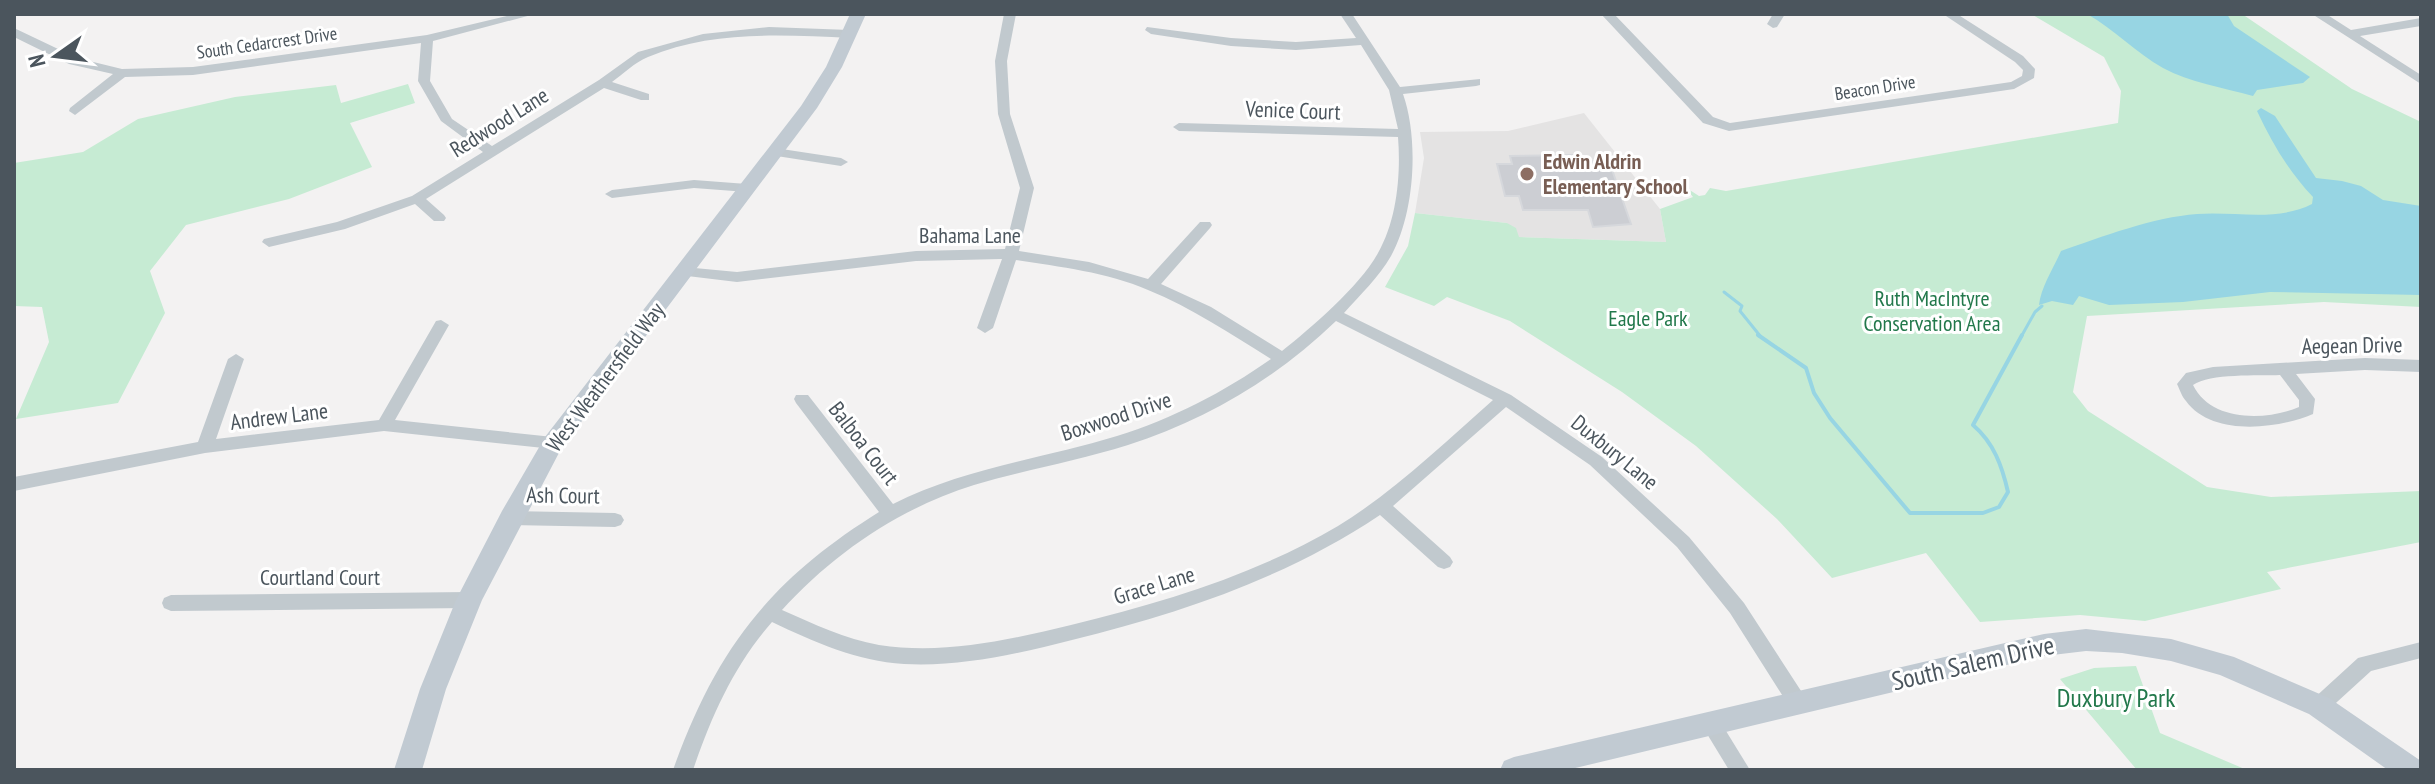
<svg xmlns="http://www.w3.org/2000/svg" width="2435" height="784" font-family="'PT Sans Narrow',sans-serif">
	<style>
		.education { fill: #e4e3e3 }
		.green { fill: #c6ebd3 }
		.water { fill: #97d5e3 }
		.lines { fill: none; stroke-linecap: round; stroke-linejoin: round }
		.stream-far1 { stroke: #97d5e3; stroke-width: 3 }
		.stream { stroke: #97d5e3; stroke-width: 4 }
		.building { fill: #ccced3; stroke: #d6d8dc; stroke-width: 2 }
		.street { fill: #c1c9ce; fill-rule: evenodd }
		.secondary { fill: #c1cad2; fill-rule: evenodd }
		.education-dot { fill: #8d6e63; stroke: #fff; stroke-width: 3 }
		.labels { text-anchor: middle; stroke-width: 6; stroke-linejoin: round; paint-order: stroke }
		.far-street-label { font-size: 18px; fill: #4b555d; stroke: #fff }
		.street-label { font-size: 22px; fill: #4b555d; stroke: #fff }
		.education-label { font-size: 22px; font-weight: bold; fill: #785e54; stroke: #fff; text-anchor: start }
		.park-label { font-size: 22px; fill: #22784b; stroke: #fff }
		.near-street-label { font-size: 26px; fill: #4b555d; stroke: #fff }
		.near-park-label { font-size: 26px; fill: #22784b; stroke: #fff }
	</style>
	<rect width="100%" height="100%" fill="#f3f2f2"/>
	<polygon class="education" points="1584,113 1660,209 1666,242 1518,237 1507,223 1415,213 1424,158 1420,132 1508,131"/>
	<g class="green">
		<polygon points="2031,14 2242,14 2352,89 2421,122 2421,307 2324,302 2087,316 2073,392 2088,411 2207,487 2271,497 2421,491 2421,542 2267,572 2281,589 2145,621 2080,615 1980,622 1926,553 1832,578 1777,519 1696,446 1622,392 1510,321 1447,297 1434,306 1385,287 1408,246 1415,213 1507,223 1516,228 1519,237 1666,242 1660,209 1693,197 1685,187 1699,196 1705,195 1710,188 1726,191 2118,123 2121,91 2104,57"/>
		<polygon points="408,84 415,103 350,123 372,167 289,199 186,225 150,271 165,313 118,403 16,419 49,342 42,307 14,306 14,163 83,152 138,119 235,97 336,85 341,103"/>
		<polygon points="2136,666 2160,733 2247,770 2137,770 2060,679 2094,668"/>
	</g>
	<g class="water">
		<path d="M2087,14H2227L2234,26L2310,77L2303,83L2257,90L2253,96C2224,88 2189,82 2163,68C2136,53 2114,29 2087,14Z"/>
		<path d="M2261,108L2275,116L2316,178L2342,181L2361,186L2383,200L2421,206V295L2270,292L2183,302L2109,305L2079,296L2073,305L2052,301L2039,305C2041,287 2053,269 2061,251C2101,237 2154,217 2197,214C2235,211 2277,222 2312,204L2313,197C2289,172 2272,143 2257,111Z"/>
	</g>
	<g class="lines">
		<g class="stream-far1">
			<polyline points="1724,292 1742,306 1740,311 1761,337"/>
			<polyline points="2021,337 2035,312 2042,306"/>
		</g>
		<path class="stream" d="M1758,335L1806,368L1814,393L1830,418L1910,513H1983L1999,507L2008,492C2002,466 1994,443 1973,425L2022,335"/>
	</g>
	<polygon class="building" points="1576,155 1578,161 1609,161 1631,224 1593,227 1588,210 1523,210 1519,196 1505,196 1497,164 1512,164 1510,156"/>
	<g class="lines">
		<g class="street">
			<path d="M515,14H535L433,41L430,81L452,119L492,146L599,80L638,52L703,34L769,27L850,30L856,34L850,38C783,35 711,30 648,57C635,62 623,74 612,82L649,94V100H641L604,88L426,199L444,215L446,218L444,221H434L415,204L345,229L269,247L262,242L264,239L337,222L412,196L483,152L441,121L418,81L421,43L193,75L125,77L75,115L69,111L70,108L113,74L69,64L14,37V28L77,58L122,69L193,67L427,35Z"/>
			<path d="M1004,14H1016L1007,61L1010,114L1034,188L1019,251L1089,262L1148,279L1200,222H1210L1212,225L1210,228L1161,284L1211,307L1282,351C1311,328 1360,286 1378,253C1397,220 1401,174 1398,137L1179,131L1173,127L1179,123L1398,129L1389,90L1361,45L1296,50L1231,46L1151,34L1145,30L1147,27L1231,38L1296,42L1356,38L1340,14H1352L1400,87L1480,79V85L1476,86L1403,94C1419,139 1415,213 1391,256C1379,277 1360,295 1344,313L1511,395L1602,457L1689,537L1744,603L1805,697L1808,703L1805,709L1798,712L1791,709L1730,613L1677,547L1590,465L1506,407L1393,506L1450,557L1453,562L1450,567L1444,569L1438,567L1380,515C1286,578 1181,613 1072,640C1017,654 961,667 904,664C857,661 814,642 772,622C734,665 711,717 693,770H673C716,649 770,580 879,512L796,403L794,399L796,395H808L893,504C964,468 1042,459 1117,436C1172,419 1224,392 1271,359C1231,334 1192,308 1148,290C1107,272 1060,267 1016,260L993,328L985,333L977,328L1002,259L916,261L737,282L679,275L677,272L679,269L684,267L737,272L916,251L1005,249L1020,188L998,114L995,61ZM1336,321L1493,400C1443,444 1395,491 1338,526C1255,575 1164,602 1071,625C1009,640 944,655 879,645C845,639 814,624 782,610C834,553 900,508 974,485C1025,470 1077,461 1128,445C1206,420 1277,378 1336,321Z"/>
			<polygon points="1601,14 1614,14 1713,117 1730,123 2011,82 2022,76 2023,70 2015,62 1943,14 1957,14 2023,56 2035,69 2034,78 2014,89 1729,131 1703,123"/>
			<polygon points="1773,14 1785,14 1777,27 1773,28 1767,24"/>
			<polygon points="2312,14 2326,14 2351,30 2421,18 2421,26 2360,36 2421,75 2421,84"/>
			<polygon points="775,148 841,158 848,162 841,166 770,155 770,149"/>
			<polygon points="694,180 747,184 754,188 747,192 694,188 612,198 605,194 612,190"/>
			<polygon points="441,320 449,325 395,420 553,437 559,439 561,443 559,447 553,449 384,431 205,453 14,491 14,477 198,442 228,359 236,354 244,359 216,439 379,420 436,321"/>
			<path d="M2365,358L2421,360V372L2365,370L2296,374L2315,399L2313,414C2278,429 2212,437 2186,401C2182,397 2180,390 2177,384L2186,373L2213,367ZM2280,375L2299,400V407C2266,421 2211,422 2193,385C2210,373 2258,376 2280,375Z"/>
			<polygon points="510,511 615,513 621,515 624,520 621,525 615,527 510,525 504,523 501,518 504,513"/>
			<polygon points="469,592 475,595 478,600 475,605 469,608 171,611 164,608 162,603 164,598 171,595"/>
			<polygon points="2421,642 2421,658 2371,671 2326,712 2319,715 2312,712 2309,706 2312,700 2358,658"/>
			<polygon points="1711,715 1718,718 1750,770 1729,770 1701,724 1704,718"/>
		</g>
		<g class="secondary">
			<polygon points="850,14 866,14 842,67 817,108 561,449 482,600 446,689 422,770 394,770 420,689 456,600 502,511 545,437 801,106 826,67"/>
			<polygon points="2086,629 2171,639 2234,657 2329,698 2421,761 2421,770 2388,770 2309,714 2220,675 2171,661 2122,653 2086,651 2044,656 1567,770 1500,770 1504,761 1514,757 2044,634"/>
		</g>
	</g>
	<circle class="education-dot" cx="1527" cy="174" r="8"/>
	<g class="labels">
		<g class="far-street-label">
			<text transform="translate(267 43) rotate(-8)" y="6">South Cedarcrest Drive</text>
			<text transform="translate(1875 88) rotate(-9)" y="6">Beacon Drive</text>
		</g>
		<g class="street-label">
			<text transform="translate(1293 110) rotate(2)" y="8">Venice Court</text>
			<text transform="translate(499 122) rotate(-32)" y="8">Redwood Lane</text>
			<text x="970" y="243">Bahama Lane</text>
			<text transform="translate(2352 345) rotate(-1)" y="8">Aegean Drive</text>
			<text transform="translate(605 377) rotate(-53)" y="8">West Weathersfield Way</text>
			<text transform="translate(279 416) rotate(-7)" y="8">Andrew Lane</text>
			<text transform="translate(1116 416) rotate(-18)" y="8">Boxwood Drive</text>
			<text transform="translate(864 443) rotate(52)" y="8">Balboa Court</text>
			<text transform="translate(1615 452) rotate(39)" y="8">Duxbury Lane</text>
			<text transform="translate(563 495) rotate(1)" y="8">Ash Court</text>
			<text x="320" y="585">Courtland Court</text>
			<text transform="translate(1154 585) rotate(-17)" y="8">Grace Lane</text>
		</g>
		<g class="education-label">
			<text x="1543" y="169">Edwin Aldrin<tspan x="1543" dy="25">Elementary School</tspan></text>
		</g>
		<g class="park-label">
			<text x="1932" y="306">Ruth MacIntyre<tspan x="1932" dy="25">Conservation Area</tspan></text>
			<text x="1648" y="326">Eagle Park</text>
		</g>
		<g class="near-street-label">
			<text transform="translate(1973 663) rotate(-13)" y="9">South Salem Drive</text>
		</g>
		<g class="near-park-label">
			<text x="2116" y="707">Duxbury Park</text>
		</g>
	</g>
	<rect width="2435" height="784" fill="none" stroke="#4b555d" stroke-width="32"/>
	<g transform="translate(56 56) rotate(256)" stroke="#ffffff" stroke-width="6" paint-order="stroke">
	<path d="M0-6L14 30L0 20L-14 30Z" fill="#4b555d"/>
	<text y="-12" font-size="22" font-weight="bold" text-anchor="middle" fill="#4b555d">N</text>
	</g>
</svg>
